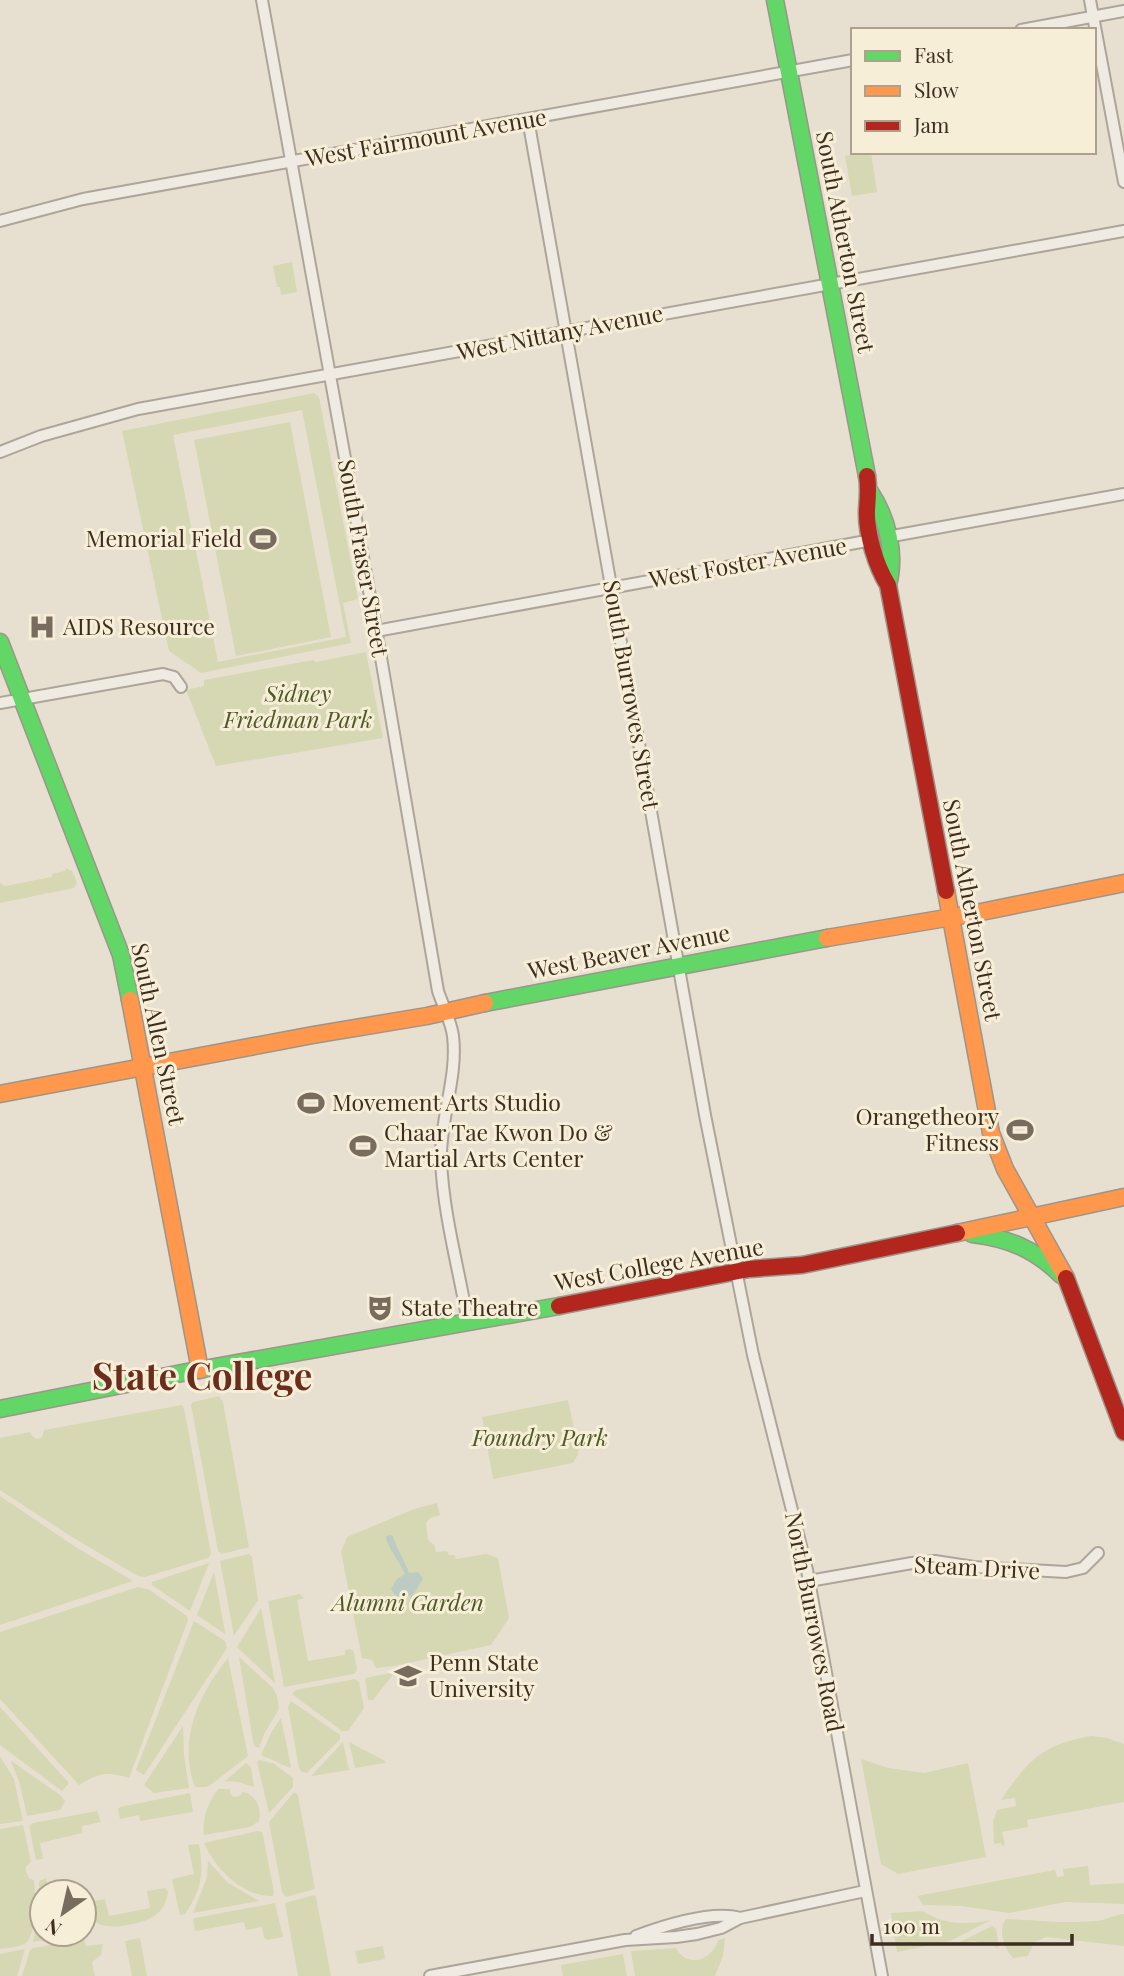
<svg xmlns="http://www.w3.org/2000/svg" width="1124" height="1976" font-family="'Playfair Display',serif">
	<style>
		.green { fill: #d6d7b3; fill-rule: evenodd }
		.water { fill: #bcccc2 }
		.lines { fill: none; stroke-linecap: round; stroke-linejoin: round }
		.street-casing { stroke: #ada599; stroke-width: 14 }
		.fast-casing { stroke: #9c958a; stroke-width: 19 }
		.slow-casing { stroke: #9c958a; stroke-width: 19 }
		.jam-casing { stroke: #9c958a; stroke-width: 19 }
		.street { stroke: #efebe3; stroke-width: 10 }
		.fast { stroke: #63d668; stroke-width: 16 }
		.slow { stroke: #ff974d; stroke-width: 16 }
		.jam { stroke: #b3261e; stroke-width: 16 }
		.labels { text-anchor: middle; stroke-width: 6; stroke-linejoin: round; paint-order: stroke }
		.street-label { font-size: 23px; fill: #3d2e20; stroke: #f7eed8 }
		.poi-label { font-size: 23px; fill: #3d2e20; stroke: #f7eed8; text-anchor: start }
		.park-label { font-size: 23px; font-style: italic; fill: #4d5a26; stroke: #f7eed8 }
		.town-label { font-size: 37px; font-weight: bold; fill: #6b2e1e; stroke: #f7eed8 }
	</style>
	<rect width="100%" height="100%" fill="#e7e0d1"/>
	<g class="green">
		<polygon points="871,152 877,192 852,196 845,156"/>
		<polygon points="292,262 297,292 281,295 280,287 277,287 273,266"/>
		<path d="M314,393L319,397L358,599L343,603L351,643L201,673L169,651L122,431ZM302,410L346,637L218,662L173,435Z"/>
		<polygon points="290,422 331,637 236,656 194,440"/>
		<polygon points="366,652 383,738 216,766 186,690 204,686 204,680 313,660 316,662"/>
		<polygon points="66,868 72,871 77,883 74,888 0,903 0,883 5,886 52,877 52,874 65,871"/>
		<polygon points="219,1396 223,1402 249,1547 222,1554 218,1551 191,1405 193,1402"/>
		<polygon points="568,1400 578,1447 578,1454 573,1463 493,1479 482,1417"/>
		<polygon points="182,1405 184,1408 211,1554 208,1558 145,1577 138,1576 72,1537 0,1490 0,1438 30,1432 32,1436 37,1439 42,1437 44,1430"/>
		<polygon points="0,1496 74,1546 133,1581 0,1625"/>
		<polygon points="437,1503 440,1515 430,1518 426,1523 428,1540 434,1545 436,1552 447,1551 449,1555 455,1555 456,1559 486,1554 498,1558 509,1618 491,1645 394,1666 376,1668 372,1660 362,1658 341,1552 347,1537 414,1509"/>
		<polygon points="249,1554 252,1557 258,1600 234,1636 220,1561"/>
		<polygon points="209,1563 190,1611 152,1585 152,1582"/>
		<polygon points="214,1572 225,1632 225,1634 197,1615"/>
		<path d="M138,1587L148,1589L187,1616L188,1620L129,1778C107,1771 98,1773 79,1785L0,1699V1632Z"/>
		<polygon points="300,1594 304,1598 297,1600 308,1661 345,1655 345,1650 350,1649 354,1652 357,1670 354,1674 284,1687 268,1601"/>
		<polygon points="261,1608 275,1683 237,1647"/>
		<polygon points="194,1621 225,1641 227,1648 144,1775 136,1770"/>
		<polygon points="239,1657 273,1688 277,1696 279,1709 264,1734 259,1748 254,1746"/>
		<path d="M228,1658L248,1756L213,1783L206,1787H195C177,1741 199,1693 228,1658Z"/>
		<polygon points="395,1672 373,1700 368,1700 365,1678"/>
		<polygon points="355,1679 359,1682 364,1708 348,1731 342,1731 292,1694 296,1690"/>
		<polygon points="291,1701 340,1735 340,1739 307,1773 302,1772 299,1768 288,1707"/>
		<polygon points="0,1707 69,1783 62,1791 0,1745"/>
		<polygon points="281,1718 291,1767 290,1768 261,1755 272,1731"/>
		<polygon points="183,1726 184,1755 189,1788 154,1793 144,1785"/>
		<path d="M1091,1736L1107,1738L1124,1744V1802L1027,1820L1028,1827L1002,1832L1005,1845L1002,1846L1001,1843L994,1844L993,1821L997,1810L1016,1806L1015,1798L1001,1800C1028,1760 1043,1744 1091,1736Z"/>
		<polygon points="343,1742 349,1770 312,1776 312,1775"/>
		<polygon points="349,1742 385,1761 385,1763 355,1768"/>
		<polygon points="0,1756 14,1779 23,1821 0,1824"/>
		<polygon points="861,1759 888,1768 924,1773 968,1763 986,1857 898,1874 881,1864"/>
		<polygon points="259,1760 273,1763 293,1778 293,1787 269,1813 257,1762"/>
		<polygon points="11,1762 13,1762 60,1795 65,1801 60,1810 27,1816 19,1781"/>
		<polygon points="246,1763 251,1767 254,1787 238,1782 225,1781"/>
		<path d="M218,1789H230V1793L234,1797L239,1796L243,1792C257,1795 262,1809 259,1821L250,1827L204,1835C202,1818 208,1803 218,1789Z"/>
		<polygon points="294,1792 298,1795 315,1889 286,1897 282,1892 269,1822"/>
		<polygon points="190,1793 193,1812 140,1821 139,1815 120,1819 118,1809 120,1807"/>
		<polygon points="97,1811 101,1822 82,1826 82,1833 40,1843 43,1859 36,1860 29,1826 33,1823"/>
		<path d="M23,1825L31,1862L26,1867V1872L30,1879L34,1880C36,1894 37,1931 27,1942C22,1947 8,1948 0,1949V1829Z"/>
		<path d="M257,1831L262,1832L263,1835L274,1892L273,1896C242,1897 216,1869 204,1843Z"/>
		<path d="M199,1844C204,1873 202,1889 185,1914L180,1915L172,1879L194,1874L188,1845Z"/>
		<polygon points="208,1861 227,1882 259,1901 193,1913 207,1877"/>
		<polygon points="1088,1866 1090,1885 1124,1883 1124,1904 1065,1902 1009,1913 961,1906 923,1905 917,1896 1055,1870 1057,1877 1064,1876 1063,1869"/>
		<polygon points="46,1878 49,1892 42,1892 42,1934 79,1934 33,1942 40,1907 39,1881"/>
		<path d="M165,1888L168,1892C165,1915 149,1921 128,1925C110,1928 96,1928 84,1911V1903L105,1899L109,1916L150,1908L147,1891Z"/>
		<polygon points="314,1895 316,1897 331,1976 298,1976 285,1903"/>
		<polygon points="275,1903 283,1937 267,1940 264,1938 262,1927 246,1930 244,1922 195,1931 193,1919 195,1918"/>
		<path d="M923,1911C944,1925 967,1925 991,1920L950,1941L897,1952L891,1913Z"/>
		<path d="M1124,1914V1946L1046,1937L1034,1942L1028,1956L1013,1958C1004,1949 997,1929 1006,1919C1037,1920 1066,1924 1097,1921C1106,1920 1114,1915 1124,1914Z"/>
		<polygon points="992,1926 996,1929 999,1948 974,1941 952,1946"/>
		<polygon points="84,1938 86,1946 103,1944 101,1955 92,1962 95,1976 22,1976 30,1950 34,1948"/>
		<polygon points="140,1938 147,1976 132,1976 125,1941"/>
		<path d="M725,1938L723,1956L715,1976H635L631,1951L676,1948C687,1969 713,1960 718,1940Z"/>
		<polygon points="383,1946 385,1959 358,1964 355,1951"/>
		<polygon points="25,1949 17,1976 0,1976 0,1954"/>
		<polygon points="623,1954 627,1976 563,1976 561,1965"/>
	</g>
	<path class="water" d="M389,1535L393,1536C396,1549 405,1560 409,1573L418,1572L423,1579L411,1598L410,1595L404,1598L395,1595L391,1589L397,1579L405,1574C400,1562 387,1547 386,1537Z"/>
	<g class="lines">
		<g class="street-casing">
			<g id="street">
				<path d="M262,0L379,646L438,991C443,1006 451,1021 453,1036C458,1077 440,1118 441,1159C443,1214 459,1269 468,1323"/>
				<polyline points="1090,0 1124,182"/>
				<polyline points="1021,30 1124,11"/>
				<polyline points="528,119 705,1115 753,1355 807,1570 882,1976"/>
				<polyline points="0,221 83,199 853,60"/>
				<polyline points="0,452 41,436 138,409 1124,231"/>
				<polyline points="887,537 1124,494"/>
				<polyline points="376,631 872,540"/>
				<polyline points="0,703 163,674 174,677 181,687"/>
				<polyline points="809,1581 912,1563 935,1561 974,1567 1066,1572 1083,1568 1098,1553"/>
				<path d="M636,1936C663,1926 712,1910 740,1918L865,1891"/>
				<polyline points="430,1976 625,1940 676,1937 697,1934 721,1928 740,1918"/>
			</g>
		</g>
		<g class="fast-casing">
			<g id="fast">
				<polyline points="775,0 867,476"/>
				<path d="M870,492C888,519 896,554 888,585"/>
				<polyline points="0,642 121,955 130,1000"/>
				<polyline points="485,1003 827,938"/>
				<path d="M972,1234C1008,1238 1035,1249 1061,1275"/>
				<polyline points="0,1409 187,1372 559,1306"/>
			</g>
		</g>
		<g class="slow-casing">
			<g id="slow">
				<polyline points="946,891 991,1133 1005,1169 1066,1278"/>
				<polyline points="827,938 976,913 1124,883"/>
				<polyline points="130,1000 200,1370"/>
				<polyline points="0,1094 313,1035 427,1016 485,1003"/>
				<polyline points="957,1233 1124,1197"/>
			</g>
		</g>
		<g class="jam-casing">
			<g id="jam">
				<path d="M867,476C869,488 868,497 867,510C866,533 876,566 888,585L946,891"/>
				<polyline points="1066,1278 1124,1432"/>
				<polyline points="559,1306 749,1269 802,1265 957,1233"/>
			</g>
		</g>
		<use href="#street" class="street"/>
		<use href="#fast" class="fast"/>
		<use href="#slow" class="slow"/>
		<use href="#jam" class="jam"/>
	</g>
	<defs>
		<g id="stadium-bare" transform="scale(2.1)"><path d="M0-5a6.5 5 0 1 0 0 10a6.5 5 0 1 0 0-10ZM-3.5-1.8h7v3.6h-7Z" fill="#786c5e" stroke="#f7eed8" stroke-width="2.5" paint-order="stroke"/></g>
		<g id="hospital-bare" transform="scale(2.1)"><path d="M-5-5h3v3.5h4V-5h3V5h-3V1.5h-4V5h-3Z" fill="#786c5e" stroke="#f7eed8" stroke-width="2.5" paint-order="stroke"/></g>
		<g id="theatre-bare" transform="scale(2.1)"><path d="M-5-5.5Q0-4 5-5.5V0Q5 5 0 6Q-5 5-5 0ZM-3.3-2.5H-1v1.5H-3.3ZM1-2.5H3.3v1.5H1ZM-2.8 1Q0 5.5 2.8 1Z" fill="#786c5e" stroke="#f7eed8" stroke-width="2.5" paint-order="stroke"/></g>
		<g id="university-bare" transform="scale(2.1)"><path d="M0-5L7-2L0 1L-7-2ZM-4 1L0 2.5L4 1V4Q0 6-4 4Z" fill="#786c5e" stroke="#f7eed8" stroke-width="2.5" paint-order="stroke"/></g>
	</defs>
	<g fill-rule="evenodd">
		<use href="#stadium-bare" x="263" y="539"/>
		<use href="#hospital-bare" x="42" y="627"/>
		<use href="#stadium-bare" x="311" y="1103"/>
		<use href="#stadium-bare" x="1020" y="1130"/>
		<use href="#stadium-bare" x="363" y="1146"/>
		<use href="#theatre-bare" x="380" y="1308"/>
		<use href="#university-bare" x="408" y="1676"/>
	</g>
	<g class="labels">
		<g class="street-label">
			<text transform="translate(426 138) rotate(-10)" y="8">West Fairmount Avenue</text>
			<text transform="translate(845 242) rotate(79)" y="8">South Atherton Street</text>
			<text transform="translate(560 333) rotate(-11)" y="8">West Nittany Avenue</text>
			<text transform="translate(363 558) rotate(80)" y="8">South Fraser Street</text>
			<text transform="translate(748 563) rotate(-10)" y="8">West Foster Avenue</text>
			<text transform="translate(631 695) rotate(80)" y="8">South Burrowes Street</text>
			<text transform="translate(972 910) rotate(79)" y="8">South Atherton Street</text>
			<text transform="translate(629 952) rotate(-11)" y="8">West Beaver Avenue</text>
			<text transform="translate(158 1034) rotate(78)" y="8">South Allen Street</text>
			<text transform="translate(659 1265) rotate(-10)" y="8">West College Avenue</text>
			<text transform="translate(977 1568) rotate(3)" y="8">Steam Drive</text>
			<text transform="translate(814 1622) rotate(79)" y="8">North Burrowes Road</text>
		</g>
		<g class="poi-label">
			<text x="242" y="547" text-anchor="end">Memorial Field</text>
			<text x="63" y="635">AIDS Resource</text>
			<text x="332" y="1111">Movement Arts Studio</text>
			<text x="999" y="1125" text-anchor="end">Orangetheory<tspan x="999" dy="26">Fitness</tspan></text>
			<text x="384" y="1141">Chaar Tae Kwon Do &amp;<tspan x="384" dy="26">Martial Arts Center</tspan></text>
			<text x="401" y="1316">State Theatre</text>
			<text x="429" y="1671">Penn State<tspan x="429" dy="26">University</tspan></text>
		</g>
		<g class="park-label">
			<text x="298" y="702">Sidney<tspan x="298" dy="26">Friedman Park</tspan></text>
			<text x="540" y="1446">Foundry Park</text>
			<text x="408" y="1611">Alumni Garden</text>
		</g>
		<g class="town-label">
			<text x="202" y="1390">State College</text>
		</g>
	</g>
	<rect x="851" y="28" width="245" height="126" fill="#f7eed8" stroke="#ada18e" stroke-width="2"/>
	<rect x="865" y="51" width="35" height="10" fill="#63d668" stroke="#ada18e" stroke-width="2"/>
	<text x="914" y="63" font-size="21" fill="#3d2e20">Fast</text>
	<rect x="865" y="86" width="35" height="10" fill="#ff974d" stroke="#ada18e" stroke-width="2"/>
	<text x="914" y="98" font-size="21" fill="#3d2e20">Slow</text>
	<rect x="865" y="121" width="35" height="10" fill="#b3261e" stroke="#ada18e" stroke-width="2"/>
	<text x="914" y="133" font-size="21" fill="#3d2e20">Jam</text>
	<g transform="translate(63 1913) rotate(214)"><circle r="33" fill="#f7eed8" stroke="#ada18e" stroke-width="2"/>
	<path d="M0-5L12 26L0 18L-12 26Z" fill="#786c5e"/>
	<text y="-10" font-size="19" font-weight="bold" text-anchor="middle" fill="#3d2e20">N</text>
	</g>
	<path d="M872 1934v10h200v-10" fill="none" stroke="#3d2e20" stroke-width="3.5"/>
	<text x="883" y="1934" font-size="21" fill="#3d2e20" stroke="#f7eed8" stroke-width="5" paint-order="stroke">100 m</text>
</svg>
